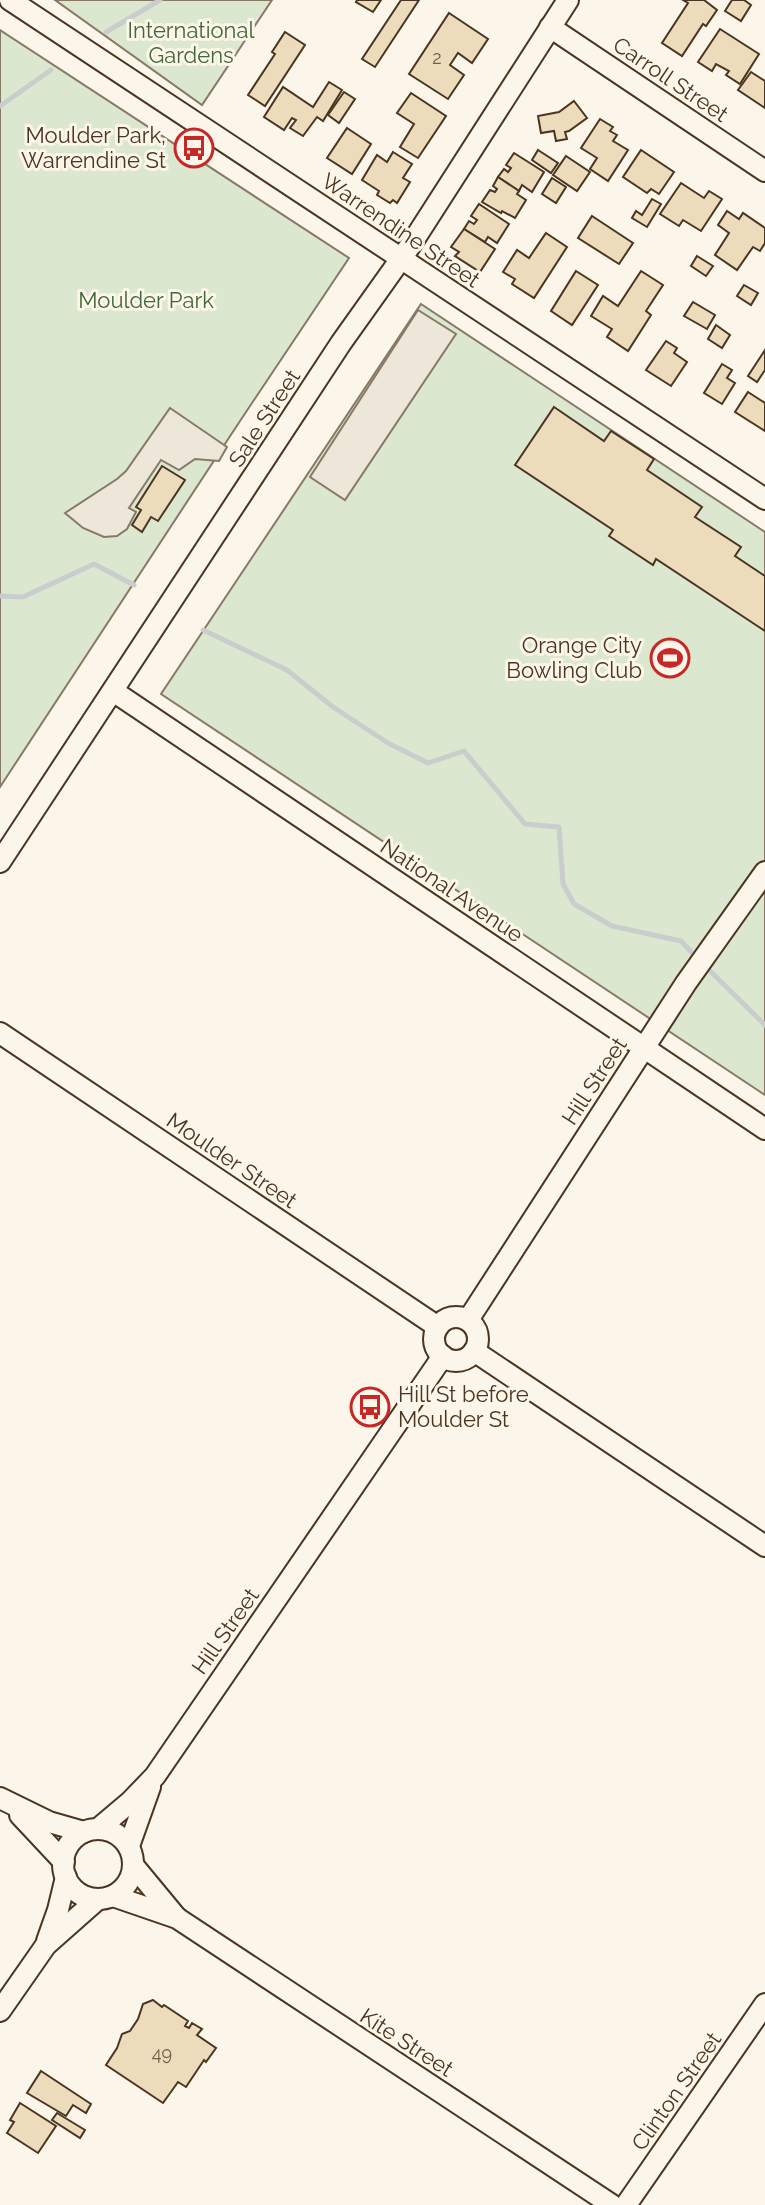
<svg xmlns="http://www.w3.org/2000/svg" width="765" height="2205" font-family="Raleway,sans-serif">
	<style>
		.green { fill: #dce7d0; stroke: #887966; stroke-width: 2 }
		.parking { fill: #ede7d9; stroke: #887966; stroke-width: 2 }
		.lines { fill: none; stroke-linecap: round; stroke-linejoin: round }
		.stream { stroke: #c9cecd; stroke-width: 5 }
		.building { fill: #ecdcbc; stroke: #4a3520; stroke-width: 2 }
		.minor-casing { stroke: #4a3520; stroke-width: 24 }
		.minor { stroke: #fbf6e9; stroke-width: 20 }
		.labels { text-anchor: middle; stroke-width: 6; stroke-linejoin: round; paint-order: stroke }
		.number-label { font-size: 18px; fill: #725f47 }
		.park-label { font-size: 22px; fill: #436837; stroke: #fbf6e9 }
		.street-label { font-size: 22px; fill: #4a3520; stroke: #fbf6e9 }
		.poi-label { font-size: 22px; fill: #4a3520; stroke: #fbf6e9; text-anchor: end }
	</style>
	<rect width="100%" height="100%" fill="#fbf6e9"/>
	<g class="green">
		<polygon points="55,0 272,0 202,105"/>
		<polygon points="0,30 349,258 240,421 0,787"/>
		<polygon points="421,304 765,532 765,1095 161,694"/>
	</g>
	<g class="parking">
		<polygon points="418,310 456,334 345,500 310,477"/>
		<polygon points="170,408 227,447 219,461 195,459 179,470 161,460 129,508 136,512 127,529 117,536 104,537 83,528 65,513 117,479 126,471"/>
	</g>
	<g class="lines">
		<g class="stream">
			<polyline points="106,32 160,0"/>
			<polyline points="0,106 51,70"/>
			<polyline points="0,596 23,597 94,564 134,585"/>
			<polyline points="203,630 287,670 333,707 388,743 428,763 464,751 525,824 559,827 563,884 574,904 612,926 681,941 696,957"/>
			<polyline points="706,967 765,1025"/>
		</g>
	</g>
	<g class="building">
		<polygon points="357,0 381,0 373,12 356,2"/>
		<polygon points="401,0 419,0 375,67 362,59"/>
		<polygon points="683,0 704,0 717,10 706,26 703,24 682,56 662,43 688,3"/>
		<polygon points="732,0 744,0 751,5 741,21 725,11"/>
		<polygon points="449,13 488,39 472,63 458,53 450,65 464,75 448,99 409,74"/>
		<polygon points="720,29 759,54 740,84 726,75 729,71 716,64 712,71 698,62"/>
		<polygon points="285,32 305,45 265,106 248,95 275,54 272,52"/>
		<polygon points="751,72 765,81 765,108 738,90"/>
		<polygon points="329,82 342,90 323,121 317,117 303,136 290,128 296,120 292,118 284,130 264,117 283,87 313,107"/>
		<polygon points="344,92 355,99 339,123 328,115"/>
		<polygon points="411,93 446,116 418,158 400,147 414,124 397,113"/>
		<polygon points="574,101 587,118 569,131 565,132 567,139 556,141 554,131 541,133 538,116 559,112"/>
		<polygon points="600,119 613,127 610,131 617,135 613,141 628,150 608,181 590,169 597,158 581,148"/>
		<polygon points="347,128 371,144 352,174 327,158"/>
		<polygon points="538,150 558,163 551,173 532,160"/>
		<polygon points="641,150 674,172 659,194 651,189 647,193 623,177"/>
		<polygon points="393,152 412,164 403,178 410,182 397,203 393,200 390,203 377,195 379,191 362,180 377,155 387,162"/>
		<polygon points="514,153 544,172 532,192 522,185 519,191 498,177 504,169 508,172 511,168 506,165"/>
		<polygon points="566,156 590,172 577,191 553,175"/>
		<polygon points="498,177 519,191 517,194 526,200 515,218 502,211 501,213 482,202 490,190 495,192 497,189 493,186"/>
		<polygon points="552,178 566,187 556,203 542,194"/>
		<polygon points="681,183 704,198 709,191 722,199 701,231 683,220 679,226 660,214"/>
		<polygon points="652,199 661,204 647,227 632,218 636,211 642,215"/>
		<polygon points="479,204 509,224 497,243 488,237 485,242 464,229 469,221 474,224 477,220 471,216"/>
		<polygon points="727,211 739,219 743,213 765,228 765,243 760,251 753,247 737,270 715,255 729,233 718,225"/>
		<polygon points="592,216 633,243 619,264 578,238"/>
		<polygon points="464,229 495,249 480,272 455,256 459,252 451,247"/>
		<polygon points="546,233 567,247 534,298 512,284 515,279 503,272 517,250 529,258"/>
		<polygon points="697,256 713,266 706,276 691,266"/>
		<polygon points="576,271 598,285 572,325 551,311"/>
		<polygon points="641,271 663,285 646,311 651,315 628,351 607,337 612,329 591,316 603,296 618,306"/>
		<polygon points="744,285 758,293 751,305 737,296"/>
		<polygon points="693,302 715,315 707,329 684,316"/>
		<polygon points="716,325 730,335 722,348 708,339"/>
		<polygon points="666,341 677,348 674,353 687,362 671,386 646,370"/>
		<polygon points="765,350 765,370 757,382 748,376"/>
		<polygon points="722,364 732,370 727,378 735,383 722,404 704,393"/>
		<polygon points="748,392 765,403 765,431 735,412"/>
		<polygon points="554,407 604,441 611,431 654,459 647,470 702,507 695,517 741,547 735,556 765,576 765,631 656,559 653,565 609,536 613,530 515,465"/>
		<polygon points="162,466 185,480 158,521 151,517 142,532 132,525 141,510 136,507"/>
		<polygon points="153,2000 162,2007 164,2005 188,2021 185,2026 189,2028 192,2023 202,2029 197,2035 216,2048 206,2062 204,2060 186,2087 178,2082 163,2103 106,2065 117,2048 122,2034 130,2031 138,2019 143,2004"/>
		<polygon points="41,2071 91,2104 86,2113 73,2105 66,2116 27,2093"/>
		<polygon points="20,2103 56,2126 38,2153 7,2133 14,2122 10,2120"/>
		<polygon points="57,2113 85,2130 80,2138 52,2120"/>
	</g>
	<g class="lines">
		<g class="minor-casing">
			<g id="minor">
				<polyline points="10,0 765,499"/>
				<polyline points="550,27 765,171"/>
				<polyline points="113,691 765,1129"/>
				<polyline points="0,862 341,343 410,246 568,0"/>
				<polyline points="0,1033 438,1327"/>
				<circle cx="456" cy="1339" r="22"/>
				<polyline points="468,1320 686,983 765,872"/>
				<polyline points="474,1351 765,1546"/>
				<polyline points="0,1798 49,1822 84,1832"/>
				<polyline points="20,1815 64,1862"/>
				<polyline points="98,1829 130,1802 155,1776 443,1356"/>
				<circle cx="98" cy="1864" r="35"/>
				<polyline points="129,1846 150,1787"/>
				<polyline points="133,1865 176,1917"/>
				<polyline points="113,1896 177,1918 612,2205"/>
				<polyline points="47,1941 58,1910 66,1877"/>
				<polyline points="0,2011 46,1945 98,1899"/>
				<polyline points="626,2205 765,2004"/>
			</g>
		</g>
		<use href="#minor" class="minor"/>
	</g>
	<defs>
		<g id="bus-ring" transform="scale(2)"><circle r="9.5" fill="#fbf6e9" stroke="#c62828" stroke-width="1.5"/><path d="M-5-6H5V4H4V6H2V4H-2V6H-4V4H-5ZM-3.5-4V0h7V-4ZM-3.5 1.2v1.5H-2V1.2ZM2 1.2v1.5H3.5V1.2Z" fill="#c62828"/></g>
		<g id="stadium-ring" transform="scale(2)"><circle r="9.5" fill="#fbf6e9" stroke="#c62828" stroke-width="1.5"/><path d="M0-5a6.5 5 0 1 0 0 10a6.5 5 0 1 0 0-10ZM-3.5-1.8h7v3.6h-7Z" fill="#c62828"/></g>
	</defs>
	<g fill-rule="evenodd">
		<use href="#bus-ring" x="194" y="148"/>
		<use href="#stadium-ring" x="670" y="658"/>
		<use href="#bus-ring" x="370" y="1407"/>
	</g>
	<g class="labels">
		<g class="number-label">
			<text x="437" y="64">2</text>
			<text x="162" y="2060">49</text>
		</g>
		<g class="park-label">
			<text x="191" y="38">International<tspan x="191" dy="25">Gardens</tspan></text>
			<text x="146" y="308">Moulder Park</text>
		</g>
		<g class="street-label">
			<text transform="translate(671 79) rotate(34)" y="8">Carroll Street</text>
			<text transform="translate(401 230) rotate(34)" y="8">Warrendine Street</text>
			<text transform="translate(264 418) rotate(-57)" y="8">Sale Street</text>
			<text transform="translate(452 890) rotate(34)" y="8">National Avenue</text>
			<text transform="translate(594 1081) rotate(-57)" y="8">Hill Street</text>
			<text transform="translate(232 1160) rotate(34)" y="8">Moulder Street</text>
			<text transform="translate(225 1631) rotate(-55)" y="8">Hill Street</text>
			<text transform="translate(407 2042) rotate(33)" y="8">Kite Street</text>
			<text transform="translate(676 2091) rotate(-55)" y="8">Clinton Street</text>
		</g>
		<g class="poi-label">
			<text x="166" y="143">Moulder Park,<tspan x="166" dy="25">Warrendine St</tspan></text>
			<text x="642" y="653">Orange City<tspan x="642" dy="25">Bowling Club</tspan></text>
			<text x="398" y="1402" text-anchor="start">Hill St before<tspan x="398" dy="25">Moulder St</tspan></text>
		</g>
	</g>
</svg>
